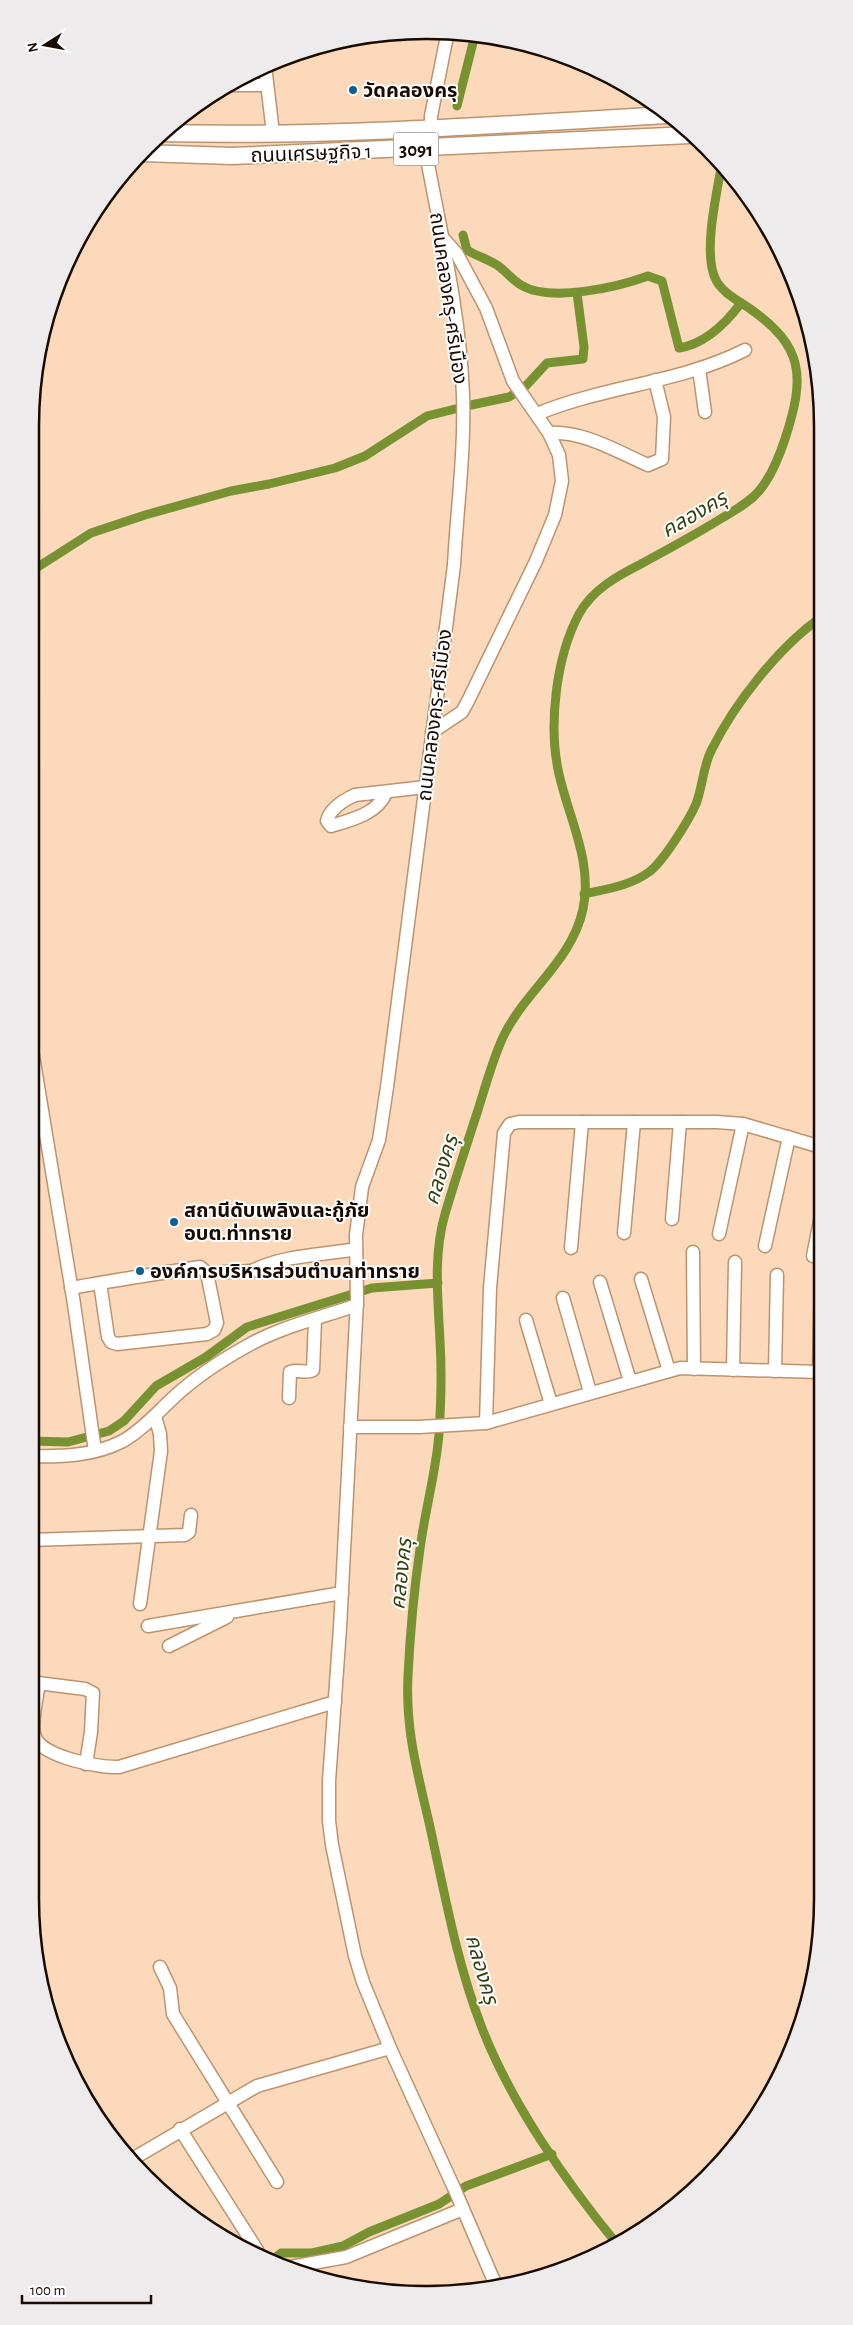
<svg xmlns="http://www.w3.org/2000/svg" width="853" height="2325" font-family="'Alegreya Sans','Noto Sans Thai',sans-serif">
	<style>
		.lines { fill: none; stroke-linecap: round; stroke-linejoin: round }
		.canal { stroke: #789232; stroke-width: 9 }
		.minor-casing { stroke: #bc936e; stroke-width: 15 }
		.major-casing { stroke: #bc936e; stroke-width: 19 }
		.minor { stroke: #fff; stroke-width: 12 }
		.major { stroke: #fff; stroke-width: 16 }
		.poi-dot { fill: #0d5f91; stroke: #fff; stroke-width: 2 }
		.labels { text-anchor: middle; stroke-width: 4; stroke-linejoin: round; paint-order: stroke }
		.shield { fill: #fff; stroke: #5e544d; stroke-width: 1 }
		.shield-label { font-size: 19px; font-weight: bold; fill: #190b01 }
		.poi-label { font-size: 20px; font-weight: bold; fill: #190b01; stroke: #fff; text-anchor: start }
		.street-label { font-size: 20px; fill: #190b01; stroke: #fff }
		.water-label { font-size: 21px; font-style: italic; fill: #34420f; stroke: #fff }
		.rim { fill: none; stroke: #190b01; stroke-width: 2.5 }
	</style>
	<rect width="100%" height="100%" fill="#fcd9ba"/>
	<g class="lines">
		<g class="canal">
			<polyline points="457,106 475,35"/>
			<path d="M463,235L467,250C476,256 488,259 497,265C506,271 512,280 521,285C550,303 618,287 648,276L662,281L679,348C706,344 726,323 741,303"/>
			<polyline points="522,390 547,363 583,359 584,347 577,293"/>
			<polyline points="471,405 509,397 514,394"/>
			<polyline points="30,572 91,533 145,515 231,491 269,484 335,468 365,456 427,416 455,409"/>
			<path d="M584,894C606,889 630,886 649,872C663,862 689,820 696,804C703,786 703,765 712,749C735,703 778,648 820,618"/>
			<polyline points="30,1441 68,1442 109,1431 124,1421 156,1386 206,1357 247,1327 372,1288 438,1283"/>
			<path d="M617,2244C566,2182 511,2103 482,2028C458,1966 446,1901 432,1836C420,1780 405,1735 408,1676C410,1634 414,1590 420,1549C425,1510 436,1472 439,1434C441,1403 442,1372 440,1341C438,1299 433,1255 445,1214C455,1180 466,1147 477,1113C485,1088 492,1061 503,1037C525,991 572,961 583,909C593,862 569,819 559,774C548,726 556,657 579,614C592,590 617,576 641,564C668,549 695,535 722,518C735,510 749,503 759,491C771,477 779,457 785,439C805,377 805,347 749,308C737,300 721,292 715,278C703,251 717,192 722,163"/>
			<polyline points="271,2261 281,2253 312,2253 343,2246 369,2232 439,2204 466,2186 552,2154"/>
		</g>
		<g class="minor-casing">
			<g id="minor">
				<polyline points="265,66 273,133"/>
				<polyline points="226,85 267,85"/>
				<polyline points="431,129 431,116 448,31"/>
				<path d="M425,148C440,230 460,312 463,395C465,451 457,509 454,565L387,1087L379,1140L362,1187L356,1235L357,1300L340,1628L329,1781V1821L332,1845L355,1956L363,1982L390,2048L454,2188L497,2288"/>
				<polyline points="699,369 705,412"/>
				<path d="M537,414C604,386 680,383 745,350"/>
				<path d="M549,433C584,431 616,451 648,465L662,459L664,417L655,380"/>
				<polyline points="432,732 462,712 468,701 536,561 555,515 562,481 559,455 549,433 513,381 486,308 457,254 441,236"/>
				<path d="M386,793C377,814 351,820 331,826L327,821C330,809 344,800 355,795L425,787"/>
				<polyline points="30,1038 74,1304 95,1451"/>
				<polyline points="672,1219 680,1122"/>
				<polyline points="624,1233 634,1122"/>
				<polyline points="719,1234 743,1124"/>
				<polyline points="765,1246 789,1137"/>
				<polyline points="571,1248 582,1122"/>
				<polyline points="693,1252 694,1369"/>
				<polyline points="813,1256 821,1216"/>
				<path d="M224,1272C232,1271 247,1273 254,1270C285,1255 322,1255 356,1249"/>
				<polyline points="641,1279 669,1371"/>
				<polyline points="600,1282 630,1381"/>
				<path d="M71,1288C114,1280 157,1274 200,1267L207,1273L217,1323L214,1330L207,1334L117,1344L111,1342L108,1337L100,1283"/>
				<polyline points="563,1298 590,1392"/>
				<polyline points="526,1320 551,1404"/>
				<polyline points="733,1370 735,1262"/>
				<polyline points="775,1371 777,1275"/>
				<path d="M289,1398L290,1372C298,1369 306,1374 313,1370L315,1320"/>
				<polyline points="486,1423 490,1288 504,1133 510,1124 519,1122 717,1122 743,1124 821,1147"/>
				<polyline points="350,1427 419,1427 486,1423 680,1368 819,1372 821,1283"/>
				<path d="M30,1456C61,1457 94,1456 123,1441C142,1430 156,1414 172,1399C194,1378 220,1361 247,1346C280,1327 320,1318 357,1305"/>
				<polyline points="30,1540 185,1535 189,1532 191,1515"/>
				<polyline points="140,1604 161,1451 160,1434 155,1416"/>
				<polyline points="148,1626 342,1593"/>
				<polyline points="169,1646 227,1617"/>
				<polyline points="30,1682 85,1689 93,1693 91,1732 86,1764"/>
				<path d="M39,1683C37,1697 30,1725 35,1737C42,1757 100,1768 119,1767L335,1702"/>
				<polyline points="160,1967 170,1988 173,2014 277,2182"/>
				<polyline points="180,2129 257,2250"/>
				<polyline points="129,2161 257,2086 390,2048"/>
				<polyline points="285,2268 346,2257 463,2209"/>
			</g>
		</g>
		<g class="major-casing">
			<g id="major">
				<path d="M161,133C330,137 499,125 667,115"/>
				<polyline points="142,153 232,156 690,135"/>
			</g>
		</g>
		<use href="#minor" class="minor"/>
		<use href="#major" class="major"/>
	</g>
	<g class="poi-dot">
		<circle cx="353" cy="90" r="5"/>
		<circle cx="174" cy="1222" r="5"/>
		<circle cx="140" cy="1271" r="5"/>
	</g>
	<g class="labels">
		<rect class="shield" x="393.5" y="132.5" width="45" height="33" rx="4"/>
		<g class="shield-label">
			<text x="416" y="156">3091</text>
		</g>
		<g class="poi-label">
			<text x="363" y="97">วัดคลองครุ</text>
			<text x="184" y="1217">สถานีดับเพลิงและกู้ภัย<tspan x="184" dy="23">อบต.ท่าทราย</tspan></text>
			<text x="150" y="1278">องค์การบริหารส่วนตำบลท่าทราย</text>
		</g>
		<g class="street-label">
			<text transform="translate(311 153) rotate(-2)" y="7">ถนนเศรษฐกิจ 1</text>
			<text transform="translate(449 298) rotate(82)" y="7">ถนนคลองครุ-ศรีเมือง</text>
			<text transform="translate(434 715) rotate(-83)" y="7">ถนนคลองครุ-ศรีเมือง</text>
		</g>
		<g class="water-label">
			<text transform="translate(694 514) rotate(-30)" y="7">คลองครุ</text>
			<text transform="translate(441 1170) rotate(-73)" y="7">คลองครุ</text>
			<text transform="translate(401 1574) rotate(-84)" y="7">คลองครุ</text>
			<text transform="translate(482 1969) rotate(74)" y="7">คลองครุ</text>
		</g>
	</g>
	<path d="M0 0H853V2325H0ZM426 39H427A387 387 0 0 1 814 426V1899A387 387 0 0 1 427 2286H426A387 387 0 0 1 39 1899V426A387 387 0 0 1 426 39Z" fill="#edebeb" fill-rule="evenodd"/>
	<path class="rim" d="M426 39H427A387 387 0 0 1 814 426V1899A387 387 0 0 1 427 2286H426A387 387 0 0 1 39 1899V426A387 387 0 0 1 426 39Z"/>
	<g transform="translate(45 45) rotate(259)" stroke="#ffffff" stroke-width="4" paint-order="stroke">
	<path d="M0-4L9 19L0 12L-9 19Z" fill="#190b01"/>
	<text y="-8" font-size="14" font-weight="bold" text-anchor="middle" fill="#190b01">N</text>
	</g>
	<path d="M22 2295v8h129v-8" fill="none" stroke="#190b01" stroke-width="2.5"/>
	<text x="30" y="2295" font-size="15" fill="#190b01" stroke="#ffffff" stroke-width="4" paint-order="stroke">100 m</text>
</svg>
